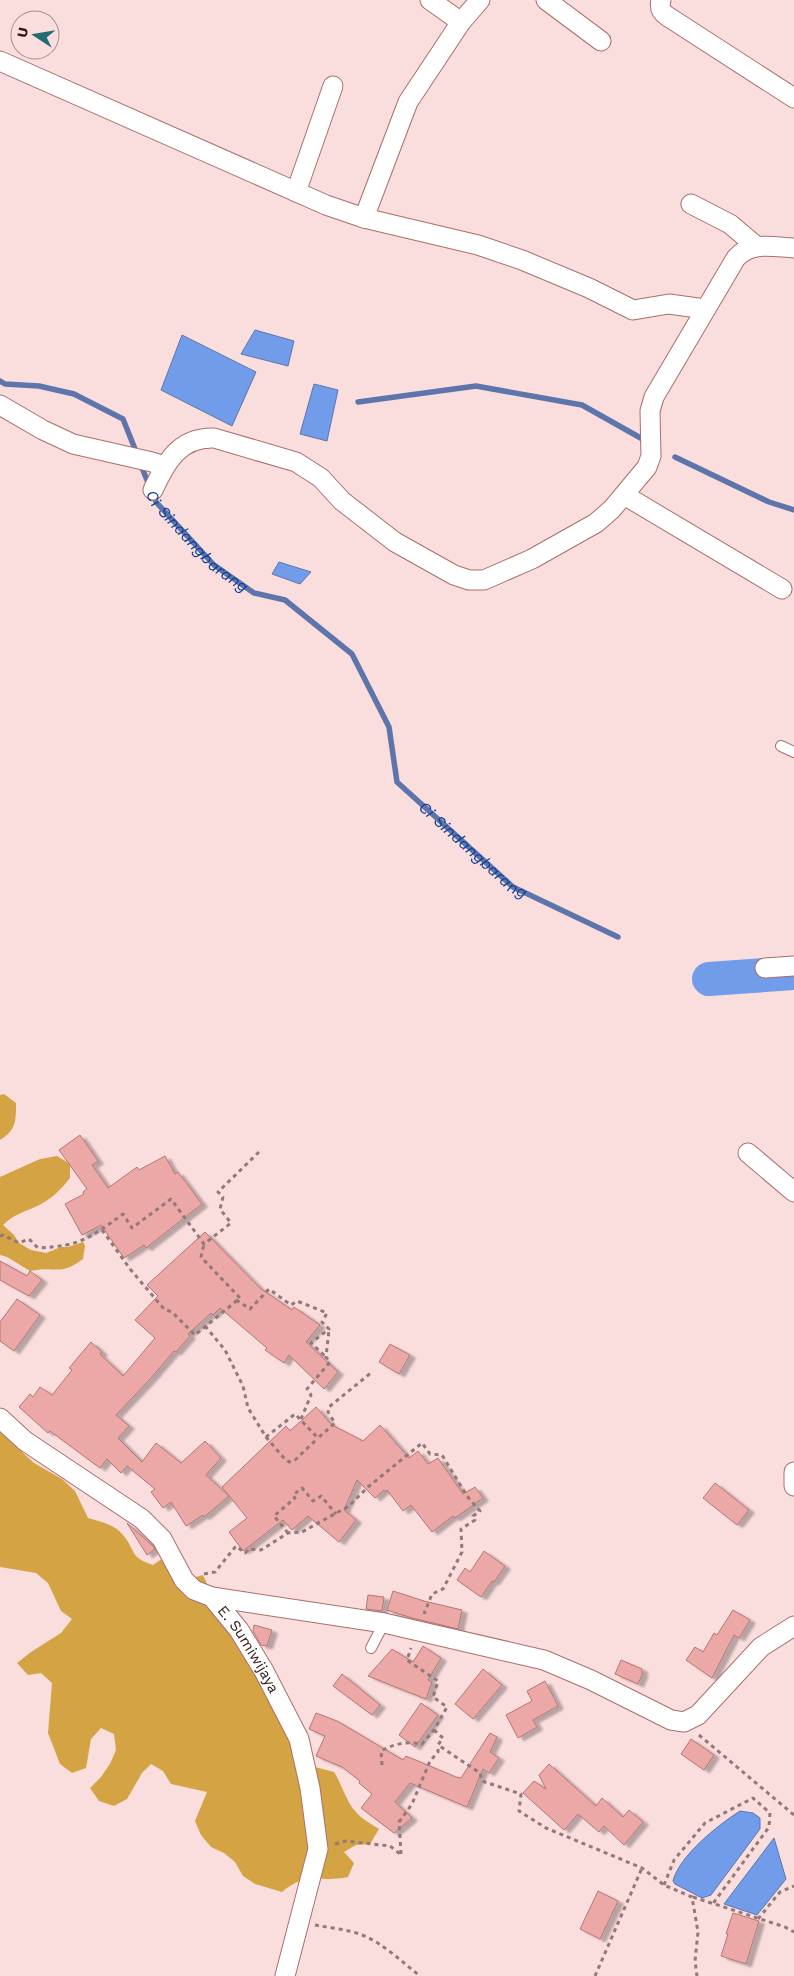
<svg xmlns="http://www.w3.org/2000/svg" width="794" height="1976" font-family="'Work Sans',sans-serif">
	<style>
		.forest { fill: #d4a344 }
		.water { fill: #719cea; stroke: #5e75ab }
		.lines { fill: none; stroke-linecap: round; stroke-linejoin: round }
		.stream { stroke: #5e75ab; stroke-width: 5.5 }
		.river { stroke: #719cea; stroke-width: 34 }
		.building { fill: #eba8a6; stroke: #b57675; filter: url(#shadow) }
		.lane-casing { stroke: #ab6e6c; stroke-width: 12 }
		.street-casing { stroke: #ab6e6c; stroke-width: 21 }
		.path { stroke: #927877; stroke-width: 3; stroke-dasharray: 4 4; stroke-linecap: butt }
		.lane { stroke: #fff; stroke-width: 10 }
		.street { stroke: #fff; stroke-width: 19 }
		.labels { text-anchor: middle; stroke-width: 4; stroke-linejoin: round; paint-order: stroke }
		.street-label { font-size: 15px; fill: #311918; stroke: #fadedd }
		.water-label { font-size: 16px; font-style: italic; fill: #0f4099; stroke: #fadedd }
	</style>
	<defs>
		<filter id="shadow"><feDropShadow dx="5.5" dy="3" stdDeviation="1" flood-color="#0004"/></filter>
	</defs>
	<rect width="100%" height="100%" fill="#fadedd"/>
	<g class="forest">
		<path d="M4,1094L16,1103C16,1121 16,1130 0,1140V1095Z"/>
		<path d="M57,1156L70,1164V1178C62,1188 53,1198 41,1204C26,1212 15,1213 3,1225L14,1235L19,1243L31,1250L46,1253L61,1247H68L83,1242L85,1246L83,1259C59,1277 55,1265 30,1271L7,1257L0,1255V1177L40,1159Z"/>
		<path d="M0,1414L17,1439L22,1452L34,1463L62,1479L75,1491L88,1518C101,1522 114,1524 123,1535C137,1552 129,1557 153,1565L163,1558L184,1580L203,1575L211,1593L219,1606L304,1764L334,1772C342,1784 346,1802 356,1812C362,1819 371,1824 379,1829L370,1844L356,1845L344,1852L354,1863L348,1877C321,1883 306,1871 282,1892L255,1884L243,1876L235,1862L224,1853L211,1847L201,1835L195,1821L207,1792L171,1784L163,1771L151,1764L142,1773L127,1799L114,1806L99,1801L90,1788L101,1777L110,1764L116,1750L114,1734L101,1728L91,1739L86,1768L72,1773L60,1764L48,1733L52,1683L41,1673L28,1675L17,1663L31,1652L61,1633L72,1619L61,1611L48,1583L36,1573L0,1567Z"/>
	</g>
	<g class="water">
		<polygon points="255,330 294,341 288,366 241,354"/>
		<polygon points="182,335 256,372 232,426 161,390"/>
		<polygon points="314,384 338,390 327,441 300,434"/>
		<polygon points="279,562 311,572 300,584 272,574"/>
		<path d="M740,1811L753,1813L760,1818V1829L711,1895L702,1898L675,1884L673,1881C679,1856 718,1825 740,1811Z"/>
		<polygon points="774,1838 786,1879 757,1915 724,1904"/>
	</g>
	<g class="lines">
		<g class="stream">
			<polyline points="0,381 5,384 39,386 74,394 123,419 137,454"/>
			<polyline points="358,402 476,386 582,405 646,441"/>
			<polyline points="675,457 769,502 794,510"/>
			<path id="s1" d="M140,463L156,502L214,565L254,593L285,600L352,654L389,727L397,782L513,887L618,937"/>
		</g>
		<polyline class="river" points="709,979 794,973"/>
	</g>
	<g class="building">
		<polygon points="80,1135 98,1161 92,1165 108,1188 137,1167 139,1170 165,1156 175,1174 178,1172 202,1204 146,1248 144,1245 124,1258 101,1225 82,1235 65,1204 84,1194 83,1192 87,1189 59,1150"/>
		<polygon points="205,1232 260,1288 292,1310 294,1307 320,1325 306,1342 338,1372 324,1389 289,1355 284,1363 265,1350 267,1348 220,1308 213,1315 211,1313 188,1334 190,1336 176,1352 174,1351 151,1378 116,1415 129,1426 118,1438 142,1462 156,1443 181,1463 205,1441 221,1458 206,1475 229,1496 204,1517 203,1515 186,1526 171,1502 163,1508 151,1492 155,1489 127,1466 121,1473 107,1459 100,1468 50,1431 48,1433 19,1407 30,1394 33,1397 40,1387 52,1395 72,1370 69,1368 91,1342 102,1352 100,1354 123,1376 155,1338 135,1320 158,1296 147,1285"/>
		<polygon points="0,1261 27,1276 30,1271 42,1280 29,1296 0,1280"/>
		<polygon points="17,1299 40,1315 14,1351 0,1341 0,1322"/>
		<polygon points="390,1344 410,1355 399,1374 379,1362"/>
		<polygon points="316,1407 332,1425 363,1441 380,1425 409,1458 418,1451 428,1464 438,1458 463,1494 475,1487 483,1498 455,1518 453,1516 432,1532 411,1505 403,1511 387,1490 385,1492 384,1490 375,1498 357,1480 344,1510 356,1520 339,1542 308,1516 292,1530 283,1520 243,1551 229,1532 247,1518 222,1487 286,1426 290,1431"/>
		<polygon points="715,1483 749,1510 737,1525 703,1498"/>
		<polygon points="127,1523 153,1546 155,1549 147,1555"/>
		<polygon points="484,1551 505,1566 494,1582 492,1581 481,1597 457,1580 465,1568 470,1572"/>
		<polygon points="393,1591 424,1601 462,1610 458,1629 412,1618 387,1610"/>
		<polygon points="368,1595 384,1597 382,1611 366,1609"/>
		<polygon points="733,1610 750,1620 739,1638 734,1635 712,1678 686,1660 695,1647 703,1652 714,1633 717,1635"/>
		<polygon points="254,1625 272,1630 267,1646 261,1645 253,1631"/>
		<polygon points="423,1646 441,1658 428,1680 432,1682 426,1699 368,1676 392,1649 413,1662"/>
		<polygon points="621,1660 642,1669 642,1675 638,1684 615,1674"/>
		<polygon points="483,1669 502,1685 473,1719 455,1704"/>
		<polygon points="342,1674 380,1705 372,1715 333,1686"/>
		<polygon points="545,1681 558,1706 533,1720 537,1727 518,1738 506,1715 532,1701 527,1691"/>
		<polygon points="421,1703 438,1715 415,1747 399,1735"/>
		<polygon points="316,1713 337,1721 403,1760 406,1756 456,1777 461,1778 490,1733 497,1737 490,1752 499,1758 489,1773 483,1769 467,1807 410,1783 395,1802 412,1818 394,1833 361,1808 372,1794 359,1783 360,1781 342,1767 316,1756 325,1736 309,1729"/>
		<polygon points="691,1739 714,1755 704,1770 681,1754"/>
		<polygon points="549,1764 596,1806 602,1798 623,1817 629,1810 643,1822 624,1845 604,1826 599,1832 578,1814 564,1830 523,1793 534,1781 546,1789 539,1775"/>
		<polygon points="598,1891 618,1901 600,1939 580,1929"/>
		<polygon points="733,1913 759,1921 746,1964 721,1956 728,1934 726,1934"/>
	</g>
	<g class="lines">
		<g class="lane-casing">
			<g id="lane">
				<polyline points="781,746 794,752"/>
				<polyline points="371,1648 384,1623"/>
			</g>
		</g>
		<g class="street-casing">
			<g id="street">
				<polyline points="430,0 461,22"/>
				<polyline points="546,0 601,41"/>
				<path d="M661,0C659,8 661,12 667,16L794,98"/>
				<polyline points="0,61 326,205 364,218 478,245 522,260 589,288 633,310 669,304 705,309"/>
				<polyline points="296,192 333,86"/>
				<polyline points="691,204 730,224 756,246"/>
				<polyline points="364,218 408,102 461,22 480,0"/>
				<polyline points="0,405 43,430 73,444 152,462 164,466"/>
				<path d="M153,490C166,462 179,437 214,438L296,462L321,478L342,501L395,542L454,575L469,580H484L532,559L596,523L612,509L647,467L651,456L650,411L654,397L736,258C751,241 773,247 794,248"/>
				<polyline points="624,495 782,589"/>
				<polyline points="765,968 794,966"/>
				<polyline points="748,1153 794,1192"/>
				<polyline points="0,1418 25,1441 142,1519 162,1539 184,1580 194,1590 212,1597 384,1623 544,1660 591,1680 671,1720 684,1722 698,1715 761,1647 794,1626"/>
				<polyline points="794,1472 794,1486"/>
				<path id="s2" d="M212,1597L239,1630L264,1671L299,1739L310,1788L318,1849L285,1976"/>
			</g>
		</g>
		<g class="path">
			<polyline points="102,1230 130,1269 164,1309 172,1312 195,1335 240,1298 201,1257 204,1244"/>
			<path d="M0,1236L3,1235L19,1243L29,1239L38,1248C81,1246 90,1238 123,1214L132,1228L171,1199L204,1244L231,1223L220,1209L223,1197L218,1192L261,1150"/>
			<polyline points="236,1300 250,1309 269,1289 291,1305 297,1301 327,1313 322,1322 329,1329 311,1343 326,1357"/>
			<polyline points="205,1326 225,1350 243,1386 248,1408 266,1437 295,1414 318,1438 335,1423 328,1412 329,1407 372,1372"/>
			<polyline points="301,1419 311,1395 307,1389 330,1362 326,1357 329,1330"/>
			<polyline points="266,1437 283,1457 289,1462 295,1460 318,1438"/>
			<polyline points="288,1533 274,1516 295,1498 293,1495 302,1488 313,1501 321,1496 336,1514"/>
			<polyline points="204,1574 215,1572 236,1546 245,1553 249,1549 261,1550 288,1533 302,1532 349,1506 368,1487 422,1443 430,1454 442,1455 467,1496 480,1511 473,1516 475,1520 461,1529 462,1552 443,1589 432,1594 424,1614"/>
			<polyline points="434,1730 443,1738 438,1745 480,1773 482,1781 521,1794 519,1811 546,1828 642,1868 664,1885 692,1897 698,1932 695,1961 697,1976"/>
			<polyline points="699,1735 794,1815"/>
			<path d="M382,1765L381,1751C393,1744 408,1741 422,1744L434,1730L447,1707L433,1697L438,1681L407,1660L411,1648"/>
			<polyline points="335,1844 346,1841 390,1846 400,1854"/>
			<polyline points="401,1854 399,1822 412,1804 430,1761 438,1752 438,1746"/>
			<polyline points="664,1885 674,1860 705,1823 753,1798 770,1813 769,1827 712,1905"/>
			<polyline points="693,1897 785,1927 794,1932"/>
			<polyline points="758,1919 780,1892 794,1886"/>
			<path d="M315,1925C330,1928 347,1929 362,1935C383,1943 402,1962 420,1976"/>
			<polyline points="595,1976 642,1868"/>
		</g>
		<use href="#lane" class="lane"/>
		<use href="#street" class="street"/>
	</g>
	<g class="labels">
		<g class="street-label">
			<text dy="5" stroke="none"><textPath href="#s2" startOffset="64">E. Sumiwijaya</textPath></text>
		</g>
		<g class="water-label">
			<text dy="6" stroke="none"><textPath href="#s1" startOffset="99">Ci Sindangbarang</textPath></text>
			<text dy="6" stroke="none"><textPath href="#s1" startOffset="534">Ci Sindangbarang</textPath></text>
		</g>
	</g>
	<g transform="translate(35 35) rotate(282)"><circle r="24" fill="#fadedd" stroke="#aa8f8e"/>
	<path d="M0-4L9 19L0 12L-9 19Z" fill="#206c71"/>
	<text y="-8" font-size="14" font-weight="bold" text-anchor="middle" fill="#311918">U</text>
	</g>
</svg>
